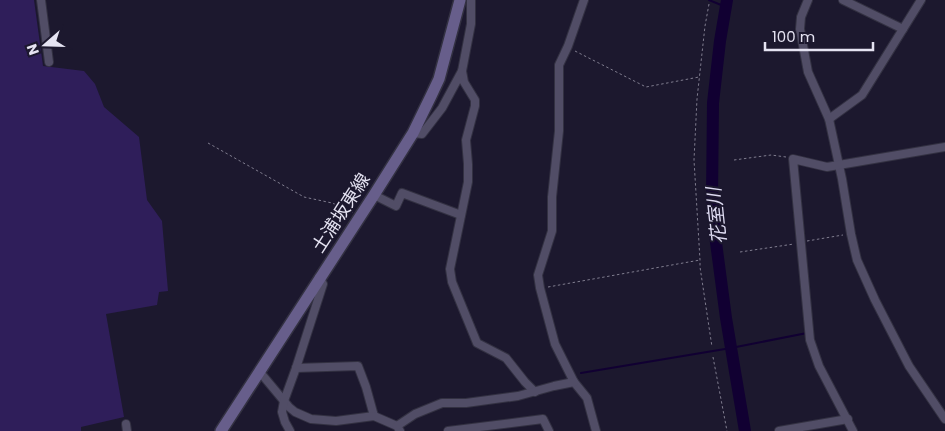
<svg xmlns="http://www.w3.org/2000/svg" width="945" height="431" font-family="Poppins,'Noto Sans JP',sans-serif">
	<style>
		.green { fill: #2f1e5a }
		.lines { fill: none; stroke-linecap: round; stroke-linejoin: round }
		.stream { stroke: #110032; stroke-width: 2 }
		.river { stroke: #110032; stroke-width: 12 }
		.minor-casing { stroke: #333142; stroke-width: 10 }
		.secondary-casing { stroke: #333142; stroke-width: 14 }
		.path { stroke: #807d8f; stroke-width: 1; stroke-dasharray: 2.5 2.5; stroke-linecap: butt }
		.minor { stroke: #514d66; stroke-width: 8 }
		.secondary { stroke: #675e8b; stroke-width: 11 }
		.labels { text-anchor: middle; stroke-width: 4; stroke-linejoin: round; paint-order: stroke }
		.street-label { font-size: 18px; fill: #e5e3f2; stroke: #1c182e }
		.water-label { font-size: 19px; font-style: italic; fill: #dedbf2; stroke: #1c182e }
	</style>
	<rect width="100%" height="100%" fill="#1c182e"/>
	<polygon class="green" points="0,0 34,0 43,66 84,71 95,84 104,107 139,137 147,200 162,221 168,291 159,292 157,305 106,314 124,417 81,427 81,431 0,431"/>
	<g class="lines">
		<g class="stream">
			<polyline points="709,0 726,7"/>
			<polyline points="581,373 731,348 807,333"/>
		</g>
		<polyline class="river" points="727,0 720,41 713,103 712,197 715,235 726,318 745,431"/>
		<g class="minor-casing">
			<g id="minor">
				<polyline points="41,0 49,62"/>
				<polyline points="471,0 471,24 462,71 464,82 475,100 475,106 466,140 468,164 468,182 450,269 452,282 477,343 506,358 525,382 535,392"/>
				<polyline points="584,0 568,46 559,65 559,131 552,197 552,231 538,275 540,288 555,344 574,382 587,398 596,431"/>
				<polyline points="808,0 801,17 800,29 808,72 829,119 842,179 851,234 857,260 875,300 909,366 945,419"/>
				<polyline points="843,0 903,29"/>
				<polyline points="829,119 862,95 921,0"/>
				<polyline points="413,133 422,134 442,108 462,71"/>
				<polyline points="374,195 396,206 402,193 461,215"/>
				<polyline points="296,368 358,366 366,387 374,416"/>
				<polyline points="259,371 289,407 295,412 311,419 336,421 374,416 397,426 400,431"/>
				<polyline points="126,424 127,431"/>
				<polyline points="397,426 415,414 442,403 466,403 518,396 554,386 574,382"/>
				<polyline points="290,431 285,422 282,412 284,401 296,368 323,284 319,277"/>
				<polyline points="448,431 543,419 549,431"/>
				<polyline points="779,431 848,419"/>
				<polyline points="853,431 819,366 810,340 793,159 827,167 945,147"/>
			</g>
		</g>
		<g class="secondary-casing">
			<polyline id="secondary" points="221,431 374,195 413,133 431,96 439,79 460,0"/>
		</g>
		<g class="path">
			<polyline points="709,4 705,26 697,99 694,160 700,260 700,267 712,347"/>
			<polyline points="575,51 646,87 699,77"/>
			<polyline points="208,143 304,197 332,203 353,212"/>
			<polyline points="734,160 771,155 786,157"/>
			<polyline points="807,241 843,235"/>
			<polyline points="740,252 794,244"/>
			<polyline points="548,287 700,260"/>
			<polyline points="713,357 727,431"/>
		</g>
		<use href="#minor" class="minor"/>
		<use href="#secondary" class="secondary"/>
	</g>
	<g class="labels">
		<g class="street-label">
			<text transform="translate(341 213) rotate(-57)" y="6">土浦坂東線</text>
		</g>
		<g class="water-label">
			<text transform="translate(716 216) rotate(-96)" y="7">花室川</text>
		</g>
	</g>
	<g transform="translate(45 45) rotate(250)" stroke="#1c182e" stroke-width="4" paint-order="stroke">
	<path d="M0-4L9 19L0 12L-9 19Z" fill="#e5e3f2"/>
	<text y="-8" font-size="14" font-weight="bold" text-anchor="middle" fill="#e5e3f2">N</text>
	</g>
	<path d="M765 42v8h108v-8" fill="none" stroke="#e5e3f2" stroke-width="2.5"/>
	<text x="772" y="42" font-size="15" fill="#e5e3f2" stroke="#1c182e" stroke-width="4" paint-order="stroke">100 m</text>
</svg>
